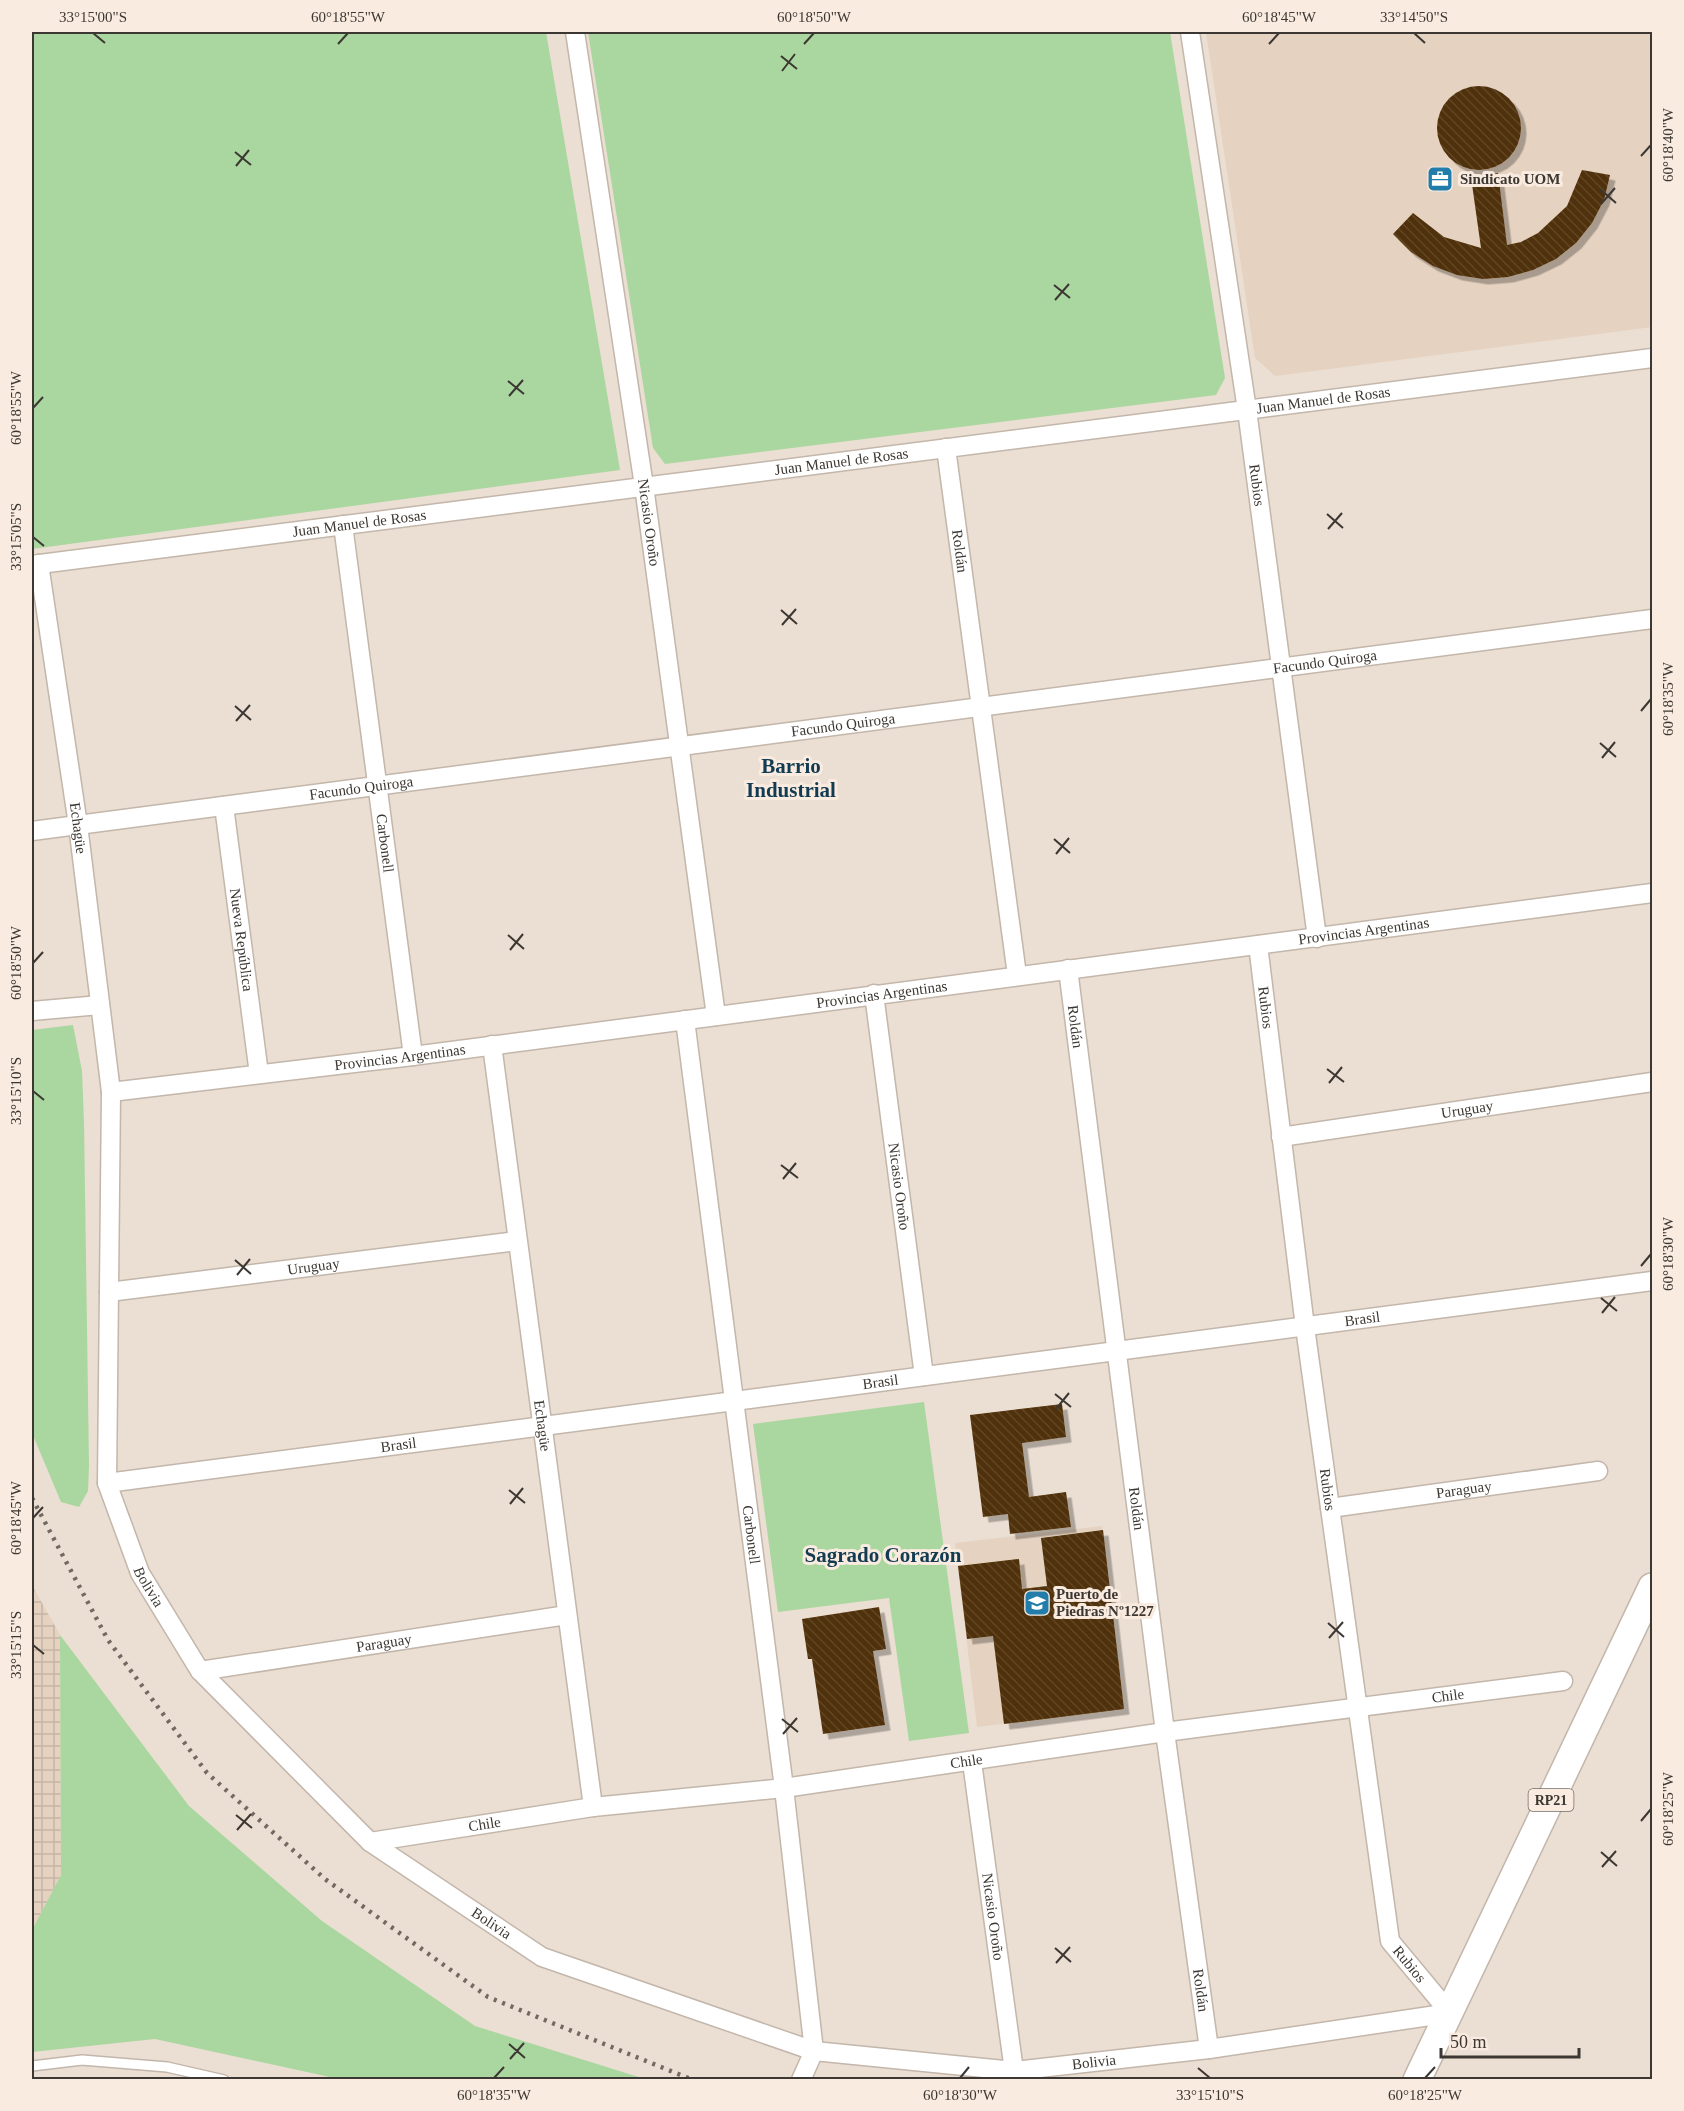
<svg xmlns="http://www.w3.org/2000/svg" width="1684" height="2111" font-family="'Times New Roman',serif">
	<style>
		.built { fill: #e5d2c0 }
		.industrial { fill: url(#industrial-grid) }
		.green { fill: #a9d79f }
		.building { fill: url(#building-back-hatch); filter: url(#shadow) }
		.lines { fill: none; stroke-linecap: round; stroke-linejoin: round }
		.lane-casing { stroke: #c3b6aa; stroke-width: 12 }
		.street-casing { stroke: #c3b6aa; stroke-width: 21 }
		.primary-casing { stroke: #c3b6aa; stroke-width: 30 }
		.lane { stroke: #fff; stroke-width: 9 }
		.street { stroke: #fff; stroke-width: 18 }
		.primary { stroke: #fff; stroke-width: 27 }
		.rail { stroke: #716962; stroke-width: 4.5; stroke-dasharray: 3 6; stroke-linecap: butt }
		.ticks { fill: none; stroke: #3c3732; stroke-width: 2 }
		.labels { text-anchor: middle; stroke-width: 6; stroke-linejoin: round; paint-order: stroke }
		.shield { fill: #f9ebdf; stroke: #756d66; stroke-width: 1.5 }
		.shield-label { font-size: 14px; font-weight: bold; fill: #3c3732 }
		.poi-label { font-size: 15px; font-weight: bold; fill: #3c3732; stroke: #f9ebdf; text-anchor: start }
		.street-label { font-size: 15px; fill: #3c3732; stroke: #f9ebdf }
		.district-label { font-size: 21px; font-weight: bold; fill: #133c53; stroke: #f9ebdf }
		.neatline { fill: none; stroke: #3c3732; stroke-width: 2 }
		.ticks-label { font-size: 15px; text-anchor: middle; fill: #3c3732 }
	</style>
	<defs>
		<pattern id="industrial-grid" width="8" height="8" patternUnits="userSpaceOnUse" patternTransform="scale(1.5)"><rect width="8" height="8" fill="#e5d2c0"/><path d="M0 4h8M4 0v8" fill="none" stroke="#c5b5a5"/></pattern>
		<pattern id="building-back-hatch" width="6" height="6" patternUnits="userSpaceOnUse" patternTransform="scale(1.5)"><rect width="6" height="6" fill="#503008"/><path d="M-1 5l2 2M0 0l6 6M5-1l2 2" fill="none" stroke="#614624"/></pattern>
		<filter id="shadow"><feDropShadow dx="5.5" dy="5.5" stdDeviation="0" flood-color="#0004"/></filter>
	</defs>
	<rect width="100%" height="100%" fill="#ebded2"/>
	<g class="built">
		<polygon points="1206,32 1652,32 1652,327 1275,376 1255,358"/>
		<polygon points="1102,1526 1124,1709 977,1727 955,1543"/>
	</g>
	<polygon class="industrial" points="32,1585 60,1635 61,1875 32,1930"/>
	<g class="green">
		<polygon points="32,32 546,32 620,470 32,549"/>
		<polygon points="588,32 1170,32 1225,378 1216,395 665,464 653,448"/>
		<polygon points="73,1025 82,1071 84,1123 89,1466 88,1491 79,1507 61,1502 32,1433 32,1030"/>
		<polygon points="924,1402 969,1733 909,1741 889,1598 778,1612 753,1424"/>
		<polygon points="60,1635 189,1806 322,1921 475,2026 645,2079 339,2079 155,2039 32,2052 32,1930 61,1875"/>
	</g>
	<g class="building">
		<circle cx="1479" cy="128" r="42"/>
		<polygon points="1582,170 1610,175 1604,200 1592,223 1576,243 1556,259 1533,270 1508,277 1483,279 1457,275 1433,266 1411,252 1393,234 1413,213 1444,237 1481,248 1471,177 1498,173 1507,245 1521,242 1538,233 1567,206"/>
		<polygon points="1062,1404 1066,1437 1022,1443 1029,1497 1066,1492 1071,1527 1010,1534 1008,1514 983,1517 970,1415"/>
		<polygon points="1103,1530 1124,1709 1004,1724 993,1636 967,1639 958,1566 1019,1559 1022,1589 1047,1586 1041,1538"/>
		<polygon points="879,1607 886,1649 873,1651 885,1725 823,1734 812,1659 808,1659 802,1619"/>
	</g>
	<g class="lines">
		<g class="lane-casing">
			<polyline id="lane" points="32,2066 82,2060 167,2067 224,2080"/>
		</g>
		<g class="street-casing">
			<g id="street">
				<path id="s1" d="M575,32L644,486L716,1016"/>
				<path id="s2" d="M1190,32L1247,410L1317,938"/>
				<path id="s3" d="M946,448L1017,975"/>
				<path id="s4" d="M343,525L413,1056"/>
				<path id="s5" d="M39,564L78,825L111,1092L107,1483L140,1573L200,1671L370,1842L542,1957L814,2051L1014,2071L1209,2049L1450,2013"/>
				<path id="s6" d="M32,565L1652,358"/>
				<path id="s7" d="M224,806L259,1074"/>
				<path id="s8" d="M32,831L1652,619"/>
				<path id="s9" d="M1258,945L1305,1327L1390,1941L1450,2013"/>
				<path id="s10" d="M1068,969L1165,1732L1209,2049"/>
				<path id="s11" d="M874,994L924,1376"/>
				<polyline points="32,1011 100,1005"/>
				<path id="s12" d="M685,1020L784,1788L814,2051L801,2080"/>
				<path id="s13" d="M492,1045L593,1807"/>
				<path id="s14" d="M111,1092L413,1056L1652,893"/>
				<path id="s15" d="M1281,1137L1652,1082"/>
				<path id="s16" d="M109,1292L517,1241"/>
				<path id="s17" d="M107,1483L1652,1281"/>
				<path id="s18" d="M1330,1508L1598,1471"/>
				<path id="s19" d="M200,1671L567,1615"/>
				<path id="s20" d="M972,1762L1014,2071"/>
				<path id="s21" d="M370,1842L593,1807L784,1788L1165,1732L1563,1681"/>
			</g>
		</g>
		<g class="primary-casing">
			<polyline id="primary" points="1417,2080 1652,1587"/>
		</g>
		<use href="#lane" class="lane"/>
		<use href="#street" class="street"/>
		<use href="#primary" class="primary"/>
		<polyline class="rail" points="32,1498 108,1640 207,1773 325,1879 488,1997 693,2080"/>
	</g>
	<path class="ticks" d="M93,33L105,43M1414,33L1425,43M338,44L348,33M804,44L814,33M1269,44L1279,33M781,56L797,69M782,71L795,54M235,152L251,165M1641,156L1651,145M236,166L249,150M1600,189L1616,203M1601,204L1615,188M1054,285L1070,298M1055,300L1069,284M508,381L524,394M509,396L523,380M33,408L43,397M1327,514L1343,528M1328,529L1342,513M33,537L44,546M781,610L797,624M782,625L796,609M235,706L251,720M1641,711L1651,699M236,721L250,705M1600,743L1616,757M1602,758L1615,742M1054,839L1070,853M1056,854L1069,838M508,935L524,949M510,950L523,934M33,963L43,952M1327,1069L1344,1082M1329,1083L1342,1067M33,1091L44,1100M781,1165L798,1178M783,1179L796,1163M235,1260L251,1274M1641,1266L1651,1254M237,1275L250,1259M1601,1298L1617,1311M1602,1313L1615,1297M1055,1394L1071,1407M1056,1409L1069,1393M509,1490L525,1503M510,1504L523,1488M33,1518L43,1507M1328,1623L1344,1637M1329,1638L1343,1622M33,1645L44,1654M782,1719L798,1732M783,1734L797,1718M236,1815L252,1828M1641,1821L1651,1809M237,1830L251,1814M1601,1852L1617,1866M1602,1867L1616,1851M1055,1948L1071,1962M1056,1963L1070,1947M509,2044L525,2058M510,2059L524,2043M1198,2068L1210,2078M494,2078L504,2067M960,2078L969,2067M1425,2078L1435,2067"/>
	<defs>
		<g id="office-square" transform="scale(1.35)"><rect x="-9" y="-9" width="18" height="18" rx="4" fill="#237dab" stroke="#f9ebdf"/><path d="M-6-3h4V-5.5h4V-3h4V5H-6ZM-1-4.5V-3h2v-1.5ZM-6 0V1H6V0Z" fill="#fff"/></g>
		<g id="school-square" transform="scale(1.35)"><rect x="-9" y="-9" width="18" height="18" rx="4" fill="#237dab" stroke="#f9ebdf"/><path d="M0-5L7-2L0 1L-7-2ZM-4 1L0 2.5L4 1V4Q0 6-4 4Z" fill="#fff"/></g>
	</defs>
	<g fill-rule="evenodd">
		<use href="#office-square" x="1440" y="179"/>
		<use href="#school-square" x="1037" y="1603"/>
	</g>
	<g class="labels">
		<rect class="shield" x="1528.5" y="1789" width="45" height="22" rx="4.5"/>
		<g class="shield-label">
			<text x="1551" y="1805">RP21</text>
		</g>
		<g class="poi-label">
			<text x="1460" y="184">Sindicato UOM</text>
			<text x="1056" y="1599">Puerto de<tspan x="1056" dy="17">Piedras Nº1227</tspan></text>
		</g>
		<g class="street-label">
			<text dy="5" stroke="none"><textPath href="#s6" startOffset="1302">Juan Manuel de Rosas</textPath></text>
			<text dy="5" stroke="none"><textPath href="#s6" startOffset="816">Juan Manuel de Rosas</textPath></text>
			<text dy="5" stroke="none"><textPath href="#s2" startOffset="458">Rubios</textPath></text>
			<text dy="5" stroke="none"><textPath href="#s6" startOffset="330">Juan Manuel de Rosas</textPath></text>
			<text dy="5" stroke="none"><textPath href="#s1" startOffset="496">Nicasio Oroño</textPath></text>
			<text dy="5" stroke="none"><textPath href="#s3" startOffset="104">Roldán</textPath></text>
			<text dy="5" stroke="none"><textPath href="#s8" startOffset="1304">Facundo Quiroga</textPath></text>
			<text dy="5" stroke="none"><textPath href="#s8" startOffset="818">Facundo Quiroga</textPath></text>
			<text dy="5" stroke="none"><textPath href="#s8" startOffset="332">Facundo Quiroga</textPath></text>
			<text dy="5" stroke="none"><textPath href="#s5" startOffset="267">Echagüe</textPath></text>
			<text dy="5" stroke="none"><textPath href="#s4" startOffset="321">Carbonell</textPath></text>
			<text dy="5" stroke="none"><textPath href="#s14" startOffset="1263">Provincias Argentinas</textPath></text>
			<text dy="5" stroke="none"><textPath href="#s7" startOffset="135">Nueva República</textPath></text>
			<text dy="5" stroke="none"><textPath href="#s14" startOffset="777">Provincias Argentinas</textPath></text>
			<text dy="5" stroke="none"><textPath href="#s9" startOffset="63">Rubios</textPath></text>
			<text dy="5" stroke="none"><textPath href="#s10" startOffset="58">Roldán</textPath></text>
			<text dy="5" stroke="none"><textPath href="#s14" startOffset="291">Provincias Argentinas</textPath></text>
			<text dy="5" stroke="none"><textPath href="#s15" startOffset="188">Uruguay</textPath></text>
			<text dy="5" stroke="none"><textPath href="#s11" startOffset="194">Nicasio Oroño</textPath></text>
			<text dy="5" stroke="none"><textPath href="#s16" startOffset="206">Uruguay</textPath></text>
			<text dy="5" stroke="none"><textPath href="#s17" startOffset="1266">Brasil</textPath></text>
			<text dy="5" stroke="none"><textPath href="#s17" startOffset="780">Brasil</textPath></text>
			<text dy="5" stroke="none"><textPath href="#s13" startOffset="384">Echagüe</textPath></text>
			<text dy="5" stroke="none"><textPath href="#s17" startOffset="294">Brasil</textPath></text>
			<text dy="5" stroke="none"><textPath href="#s18" startOffset="135">Paraguay</textPath></text>
			<text dy="5" stroke="none"><textPath href="#s9" startOffset="549">Rubios</textPath></text>
			<text dy="5" stroke="none"><textPath href="#s10" startOffset="544">Roldán</textPath></text>
			<text dy="5" stroke="none"><textPath href="#s12" startOffset="519">Carbonell</textPath></text>
			<text dy="5" stroke="none"><textPath href="#s5" startOffset="1036">Bolivia</textPath></text>
			<text dy="5" stroke="none"><textPath href="#s19" startOffset="186">Paraguay</textPath></text>
			<text dy="5" stroke="none"><textPath href="#s21" startOffset="1088">Chile</textPath></text>
			<text dy="5" stroke="none"><textPath href="#s21" startOffset="602">Chile</textPath></text>
			<text dy="5" stroke="none"><textPath href="#s21" startOffset="116">Chile</textPath></text>
			<text dy="5" stroke="none"><textPath href="#s20" startOffset="156">Nicasio Oroño</textPath></text>
			<text dy="5" stroke="none"><textPath href="#s5" startOffset="1522">Bolivia</textPath></text>
			<text dy="5" stroke="none"><textPath href="#s9" startOffset="1035">Rubios</textPath></text>
			<text dy="5" stroke="none"><textPath href="#s10" startOffset="1030">Roldán</textPath></text>
			<text dy="5" stroke="none"><textPath href="#s5" startOffset="2152">Bolivia</textPath></text>
		</g>
		<g class="district-label">
			<text x="791" y="773">Barrio<tspan x="791" dy="24">Industrial</tspan></text>
			<text x="883" y="1562">Sagrado Corazón</text>
		</g>
	</g>
	<rect width="1684" height="2111" fill="none" stroke="#f9ebdf" stroke-width="66"/>
	<path d="M1441 2048v9h138v-9" fill="none" stroke="#3c3732" stroke-width="3"/>
	<text x="1450" y="2048" font-size="18" fill="#3c3732" stroke="#f9ebdf" stroke-width="4.5" paint-order="stroke">50 m</text>
	<rect x="33" y="33" width="1618" height="2045" class="neatline"/>
	<g class="ticks-label">
		<text x="93" y="22">33°15'00"S</text>
		<text x="348" y="22">60°18'55"W</text>
		<text x="814" y="22">60°18'50"W</text>
		<text x="1279" y="22">60°18'45"W</text>
		<text x="1414" y="22">33°14'50"S</text>
		<text transform="translate(1668 145) rotate(-90)" y="5">60°18'40"W</text>
		<text transform="translate(16 408) rotate(-90)" y="5">60°18'55"W</text>
		<text transform="translate(16 537) rotate(-90)" y="5">33°15'05"S</text>
		<text transform="translate(1668 699) rotate(-90)" y="5">60°18'35"W</text>
		<text transform="translate(16 963) rotate(-90)" y="5">60°18'50"W</text>
		<text transform="translate(16 1091) rotate(-90)" y="5">33°15'10"S</text>
		<text transform="translate(1668 1254) rotate(-90)" y="5">60°18'30"W</text>
		<text transform="translate(16 1518) rotate(-90)" y="5">60°18'45"W</text>
		<text transform="translate(16 1645) rotate(-90)" y="5">33°15'15"S</text>
		<text transform="translate(1668 1809) rotate(-90)" y="5">60°18'25"W</text>
		<text x="494" y="2100">60°18'35"W</text>
		<text x="960" y="2100">60°18'30"W</text>
		<text x="1210" y="2100">33°15'10"S</text>
		<text x="1425" y="2100">60°18'25"W</text>
	</g>
</svg>
